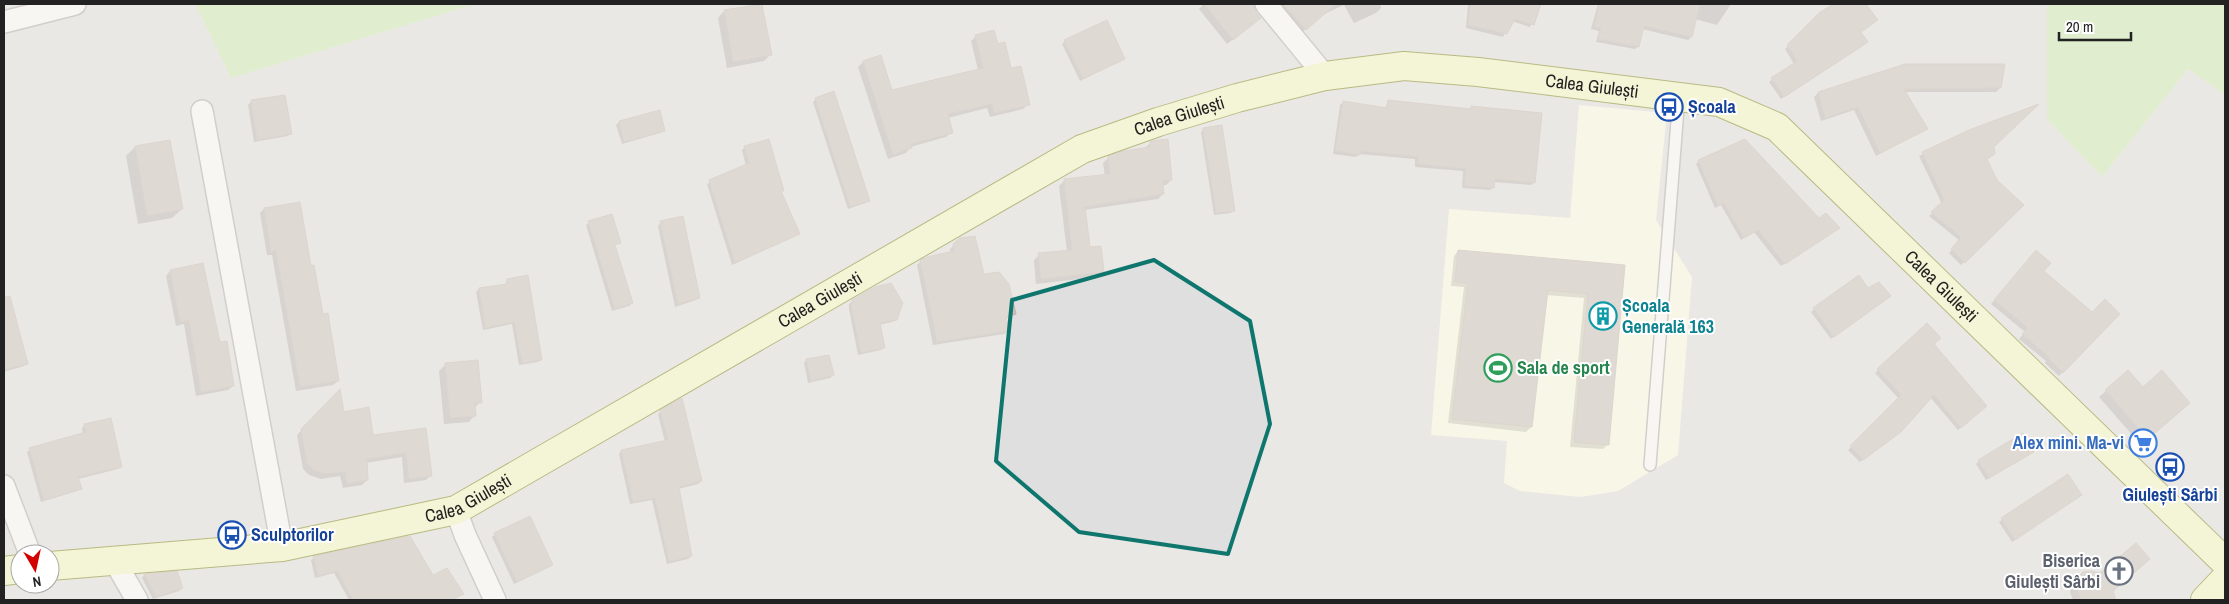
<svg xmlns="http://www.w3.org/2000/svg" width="2229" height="604" font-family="'Archivo Narrow',sans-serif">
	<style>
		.residential { fill: #e0dfdf; fill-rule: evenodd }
		.education { fill: #ffffe5 }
		.grass { fill: #cdebb0 }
		.shadow { fill: #0003 }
		.building { fill: #c7bfb8; stroke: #c4b6ab }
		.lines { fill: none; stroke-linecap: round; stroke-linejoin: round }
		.lane-casing { stroke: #a9a9a9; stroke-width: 14 }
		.street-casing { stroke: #a9a9a9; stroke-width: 24 }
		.secondary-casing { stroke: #707d05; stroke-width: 30 }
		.lane { stroke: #fff; stroke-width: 11 }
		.street { stroke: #fff; stroke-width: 21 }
		.secondary { stroke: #f7fabf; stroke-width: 28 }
		.marked { fill: none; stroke: #0f766e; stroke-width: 4; stroke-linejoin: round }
		.labels { text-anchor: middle; stroke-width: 4; stroke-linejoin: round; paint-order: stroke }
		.street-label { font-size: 18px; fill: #222; stroke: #fff }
		.transit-label { font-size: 18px; font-weight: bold; fill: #164399; stroke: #fff; text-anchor: start }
		.culture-label { font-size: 18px; font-weight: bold; fill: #0d838f; stroke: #fff; text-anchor: start }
		.leisure-label { font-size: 18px; font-weight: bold; fill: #27864d; stroke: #fff; text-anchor: start }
		.shop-label { font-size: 18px; font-weight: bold; fill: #366cbe; stroke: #fff; text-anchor: end }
		.worship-label { font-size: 18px; font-weight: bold; fill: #5b616d; stroke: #fff; text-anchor: end }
	</style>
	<rect width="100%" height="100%" fill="#f2efe9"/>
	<path class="residential" d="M4,4H195L231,78L476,4H2047V119L2102,177L2188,69L2225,95V600H4ZM20,554H50V584H20Z"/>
	<polygon class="education" points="1579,105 1667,113 1656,220 1692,277 1678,455 1618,491 1581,497 1520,491 1504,483 1507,441 1431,435 1449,209 1570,218"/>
	<g class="grass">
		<polygon points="195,4 476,4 231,78"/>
		<polygon points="2047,4 2225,4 2225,95 2188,69 2102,177 2047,119"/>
	</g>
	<g class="shadow">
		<polygon points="761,4 770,55 764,61 727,68 718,18 724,11"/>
		<polygon points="1204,4 1253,4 1254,23 1227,44 1199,9"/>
		<polygon points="1273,4 1380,4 1381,8 1376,13 1354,23 1344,5 1322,15 1300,34"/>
		<polygon points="1468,4 1540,4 1530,27 1512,21 1503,37 1466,28"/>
		<polygon points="1598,4 1731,4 1717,25 1695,19 1691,37 1688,40 1642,29 1638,46 1635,49 1596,42 1599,31 1591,29"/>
		<polygon points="1837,4 1864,4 1876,20 1860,32 1864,45 1781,99 1769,82 1794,64 1785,49 1821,13"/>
		<polygon points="976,36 997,45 1028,104 1023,109 990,117 987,108 948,118 951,132 946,137 910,147 906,153 888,159 858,67 863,62 892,92 978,70 971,41"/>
		<polygon points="1065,41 1124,58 1080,81 1062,44"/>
		<polygon points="1905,65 2000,88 1996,92 1905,92 1926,129 1876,156 1854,110 1821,121 1814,97 1818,93"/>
		<polygon points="284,96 290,133 288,136 254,142 248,105 251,102"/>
		<polygon points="816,99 868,200 865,203 848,209 813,102"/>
		<polygon points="1388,101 1468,110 1471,107 1534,182 1531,185 1493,182 1493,188 1490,190 1462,188 1463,171 1415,167 1415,159 1359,154 1356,157 1333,154 1340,105 1343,103 1385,109"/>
		<polygon points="659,111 663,131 660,133 622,144 616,125 619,122"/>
		<polygon points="1204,129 1233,210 1231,213 1214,215 1201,132"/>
		<polygon points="1970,131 1992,146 1990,157 1985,160 1996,181 2022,205 1961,265 1949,253 1960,241 1929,216 1942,204 1919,156"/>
		<polygon points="1150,143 1171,180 1166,185 1162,185 1163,194 1158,199 1084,210 1089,249 1102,272 1097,277 1036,284 1034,260 1039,255 1067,252 1059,186 1064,181 1105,176 1103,163 1108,158 1145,148"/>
		<polygon points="135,147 182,209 172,218 138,224 126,156"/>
		<polygon points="745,147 782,190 780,193 798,234 732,265 707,184 746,166 742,150"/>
		<polygon points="1699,161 1818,219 1835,230 1781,266 1754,232 1741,240 1721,205 1715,208 1696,164"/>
		<polygon points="264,209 310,267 338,381 333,385 296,391 272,255 267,255 260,213"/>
		<polygon points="589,223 620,243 614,246 632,303 629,306 612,311 586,225"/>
		<polygon points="661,223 699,297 696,300 675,307 658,226"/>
		<polygon points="954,245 1015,314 1006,319 1008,331 1004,334 933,345 917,265 921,261 951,253 950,249"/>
		<polygon points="1458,251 1624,266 1607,445 1603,449 1570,447 1584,298 1546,295 1531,427 1526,432 1448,423 1464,287 1451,286 1454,256"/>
		<polygon points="2032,256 2042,271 2092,314 2118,314 2059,376 2045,363 2046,361 2019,339 2025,332 1991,304"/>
		<polygon points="170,271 219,344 233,386 228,390 196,396 184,324 176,326 166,276"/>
		<polygon points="1858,277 1868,290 1886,299 1831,339 1811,312"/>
		<polygon points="507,280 541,359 538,362 519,365 512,324 483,330 476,292 479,289 505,285"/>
		<polygon points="852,301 896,319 892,322 879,325 884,347 881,350 858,355 849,309 849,304"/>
		<polygon points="15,319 27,363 24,366 4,372 4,322"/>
		<polygon points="1927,325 1933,344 1983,408 1958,430 1930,397 1896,435 1860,462 1848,450 1899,399 1875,373"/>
		<polygon points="806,360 833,375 830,378 808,383 804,363"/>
		<polygon points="446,364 480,402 474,408 475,415 469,422 444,424 439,371"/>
		<polygon points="2128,372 2143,389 2183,409 2141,445 2099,397"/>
		<polygon points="339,391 343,413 372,436 425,430 431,475 426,480 404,483 402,457 366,463 367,480 362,485 343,488 340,476 321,479 309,475 303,469 297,435"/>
		<polygon points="661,411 701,481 698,484 678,489 691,556 688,559 667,564 652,500 630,504 619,454 621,451 665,442 658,414"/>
		<polygon points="85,425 121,467 118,469 78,479 80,488 77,491 41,502 27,452 30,450 83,434 82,428"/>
		<polygon points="2029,454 1986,480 1976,464 1979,461"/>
		<polygon points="2067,475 2081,495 2012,542 1999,522"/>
		<polygon points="495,534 552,565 514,584 492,537"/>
		<polygon points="314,558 462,594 452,600 349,600 334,573 315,578 311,560"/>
		<polygon points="176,573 182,588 179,591 153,599 142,578 144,575"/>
		<polygon points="2084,573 2101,575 2112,592 2114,600 2073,600 2070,592 2071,586"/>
	</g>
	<g class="building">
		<polygon points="762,4 772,55 733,62 724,10"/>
		<polygon points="1204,4 1254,4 1256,12 1261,18 1233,40"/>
		<polygon points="1283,4 1336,4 1306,30"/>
		<polygon points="1470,4 1541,4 1534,25 1515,19 1507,34 1468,25"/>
		<polygon points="1599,4 1700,4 1692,37 1644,26 1639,47 1598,39 1601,28 1594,27"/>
		<polygon points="1834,4 1866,4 1878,20 1861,32 1868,42 1784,97 1771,78 1797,61 1787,45 1820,12"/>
		<polygon points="1107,20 1125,59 1083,79 1064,40"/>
		<polygon points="994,30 998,44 1005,42 1011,68 1021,66 1030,105 994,113 992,104 948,114 953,133 911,144 912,148 893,155 863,61 881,55 892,90 983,68 975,35"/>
		<polygon points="1905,64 2005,64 2001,88 1904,89 1928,129 1880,153 1858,107 1825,118 1818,92"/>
		<polygon points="834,91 870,201 850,207 815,98"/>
		<polygon points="285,95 292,134 257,140 251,100"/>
		<polygon points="1388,100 1471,109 1471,106 1542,113 1535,183 1495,179 1494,188 1464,186 1466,169 1417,164 1418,157 1361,151 1360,155 1335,151 1343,101 1387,108"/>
		<polygon points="2039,104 1994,147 1995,154 1987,159 1997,180 2024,205 1965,263 1951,249 1961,237 1931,212 1944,200 1922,152 1969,130"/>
		<polygon points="660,110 665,131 624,142 619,121"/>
		<polygon points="1222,125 1235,211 1216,213 1203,128"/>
		<polygon points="769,139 784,191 781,191 800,234 735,263 709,180 749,163 744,146"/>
		<polygon points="1168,139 1172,180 1163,181 1164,194 1085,207 1090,247 1101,246 1104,272 1041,279 1038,253 1072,250 1064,179 1110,174 1108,156 1123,151 1150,147 1150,142 1151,141"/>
		<polygon points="1745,139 1819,218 1826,213 1840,228 1785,264 1758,230 1744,238 1724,203 1718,206 1698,160"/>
		<polygon points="170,140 183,209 147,216 135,146"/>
		<polygon points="300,202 311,266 314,265 323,314 328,313 339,381 300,387 276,251 271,252 264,208"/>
		<polygon points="612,214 621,243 615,245 633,303 615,309 588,221"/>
		<polygon points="683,216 700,298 678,304 660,221"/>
		<polygon points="975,236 984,274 999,272 1009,284 1016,314 1006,317 1009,331 937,342 920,260 927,257 954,251 953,244 960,238"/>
		<polygon points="1458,250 1625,265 1609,445 1574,442 1588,294 1548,290 1532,427 1452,419 1468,283 1455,282"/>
		<polygon points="2036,250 2051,263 2044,271 2092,312 2105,299 2120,314 2063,373 2048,358 2049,357 2022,334 2028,328 1994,300"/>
		<polygon points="203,263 220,342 227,341 234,386 201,392 189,320 180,322 170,270"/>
		<polygon points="528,275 542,360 522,363 514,322 485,328 479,288 507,284 507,279"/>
		<polygon points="1859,275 1868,288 1879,282 1891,296 1834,337 1813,308"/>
		<polygon points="891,283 903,303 897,320 880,323 885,348 861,353 851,306 852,300 875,287"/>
		<polygon points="10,296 28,364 4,370 4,297"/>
		<polygon points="1927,323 1941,338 1934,344 1987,406 1961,428 1934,395 1901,432 1863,460 1850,446 1901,395 1877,369"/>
		<polygon points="829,355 834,375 811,381 806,359"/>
		<polygon points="478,360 482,403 475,403 476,416 450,418 445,363"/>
		<polygon points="2128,370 2143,387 2162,370 2190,403 2148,439 2105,390"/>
		<polygon points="340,389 344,412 369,407 373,435 426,428 432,476 409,479 406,453 367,459 368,480 347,484 345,472 326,474 314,470 307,464 301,429"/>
		<polygon points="682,398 702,481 679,487 692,556 669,562 655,498 633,502 621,450 668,440 660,410"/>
		<polygon points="111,418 122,467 78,477 82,489 44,500 29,448 86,432 84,424"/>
		<polygon points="2023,433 2034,452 1989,478 1978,460"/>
		<polygon points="2068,474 2082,495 2015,540 2001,518"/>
		<polygon points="530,516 553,565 517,582 494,533"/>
		<polygon points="410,536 433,575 447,568 464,594 451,600 353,600 337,571 318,576 313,556"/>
		<polygon points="2136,543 2150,559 2113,591 2116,600 2081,600 2076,585 2077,578 2083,572 2091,571 2100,573"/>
		<polygon points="177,571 183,588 156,597 144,574"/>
	</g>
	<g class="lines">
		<g class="lane-casing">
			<polyline id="lane" points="1650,465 1679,96"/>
		</g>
		<g class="street-casing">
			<g id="street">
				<polyline points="1266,4 1325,76"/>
				<polyline points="4,22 75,4"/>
				<polyline points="202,111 282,547"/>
				<polyline points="4,486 30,554"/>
				<polyline points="456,510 465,535 495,600"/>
				<polyline points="114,560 137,600"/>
			</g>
		</g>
		<g class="secondary-casing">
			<g id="secondary">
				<path id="s1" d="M50,566L282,547L456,510L1082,149L1158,122L1237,98L1325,76L1404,66L1478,72L1719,102L1777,127L2225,562"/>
				<polyline points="4,571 20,569"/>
				<polyline points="2205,600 2225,579"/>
			</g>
		</g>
		<use href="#lane" class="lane"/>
		<use href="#street" class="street"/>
		<use href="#secondary" class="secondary"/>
	</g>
	<path d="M0 0H2229V604H0ZM1154,260L1250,321L1270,424L1228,554L1079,532L996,461L1012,300Z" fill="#f2efe9" fill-opacity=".55" fill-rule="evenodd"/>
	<path class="marked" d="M1154,260L1250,321L1270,424L1228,554L1079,532L996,461L1012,300Z"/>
	<defs>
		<g id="bus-ring" transform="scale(1.4375)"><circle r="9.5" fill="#fff" stroke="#1a4fb4" stroke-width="1.5"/><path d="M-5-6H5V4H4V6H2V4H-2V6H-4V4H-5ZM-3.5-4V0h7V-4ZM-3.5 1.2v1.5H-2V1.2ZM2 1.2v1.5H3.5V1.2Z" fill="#1a4fb4"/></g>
		<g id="building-ring" transform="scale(1.4375)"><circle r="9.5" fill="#fff" stroke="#0f9aa8" stroke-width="1.5"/><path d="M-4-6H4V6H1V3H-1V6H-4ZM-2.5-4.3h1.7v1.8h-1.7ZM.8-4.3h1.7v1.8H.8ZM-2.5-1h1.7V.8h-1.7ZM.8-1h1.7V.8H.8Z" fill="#0f9aa8"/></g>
		<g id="stadium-ring" transform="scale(1.4375)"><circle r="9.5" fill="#fff" stroke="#2e9e5b" stroke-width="1.5"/><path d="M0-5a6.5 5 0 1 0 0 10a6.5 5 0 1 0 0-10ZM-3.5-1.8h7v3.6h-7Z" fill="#2e9e5b"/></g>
		<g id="supermarket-ring" transform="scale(1.4375)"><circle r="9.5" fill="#fff" stroke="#3f7fe0" stroke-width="1.5"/><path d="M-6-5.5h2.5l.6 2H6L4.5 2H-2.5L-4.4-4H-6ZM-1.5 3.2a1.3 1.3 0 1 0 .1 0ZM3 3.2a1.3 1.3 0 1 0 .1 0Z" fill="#3f7fe0"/></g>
		<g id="church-ring" transform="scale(1.4375)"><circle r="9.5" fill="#fff" stroke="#6b7280" stroke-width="1.5"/><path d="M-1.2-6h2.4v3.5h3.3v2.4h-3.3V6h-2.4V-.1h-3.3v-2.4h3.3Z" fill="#6b7280"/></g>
	</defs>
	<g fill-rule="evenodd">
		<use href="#bus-ring" x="1669" y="107"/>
		<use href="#building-ring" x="1603" y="316"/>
		<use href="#stadium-ring" x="1498" y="368"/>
		<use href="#supermarket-ring" x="2143" y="443"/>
		<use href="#bus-ring" x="2170" y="467"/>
		<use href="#bus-ring" x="232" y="535"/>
		<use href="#church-ring" x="2119" y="571"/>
	</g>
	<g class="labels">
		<g class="street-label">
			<text dy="6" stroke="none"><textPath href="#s1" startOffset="1656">Calea Giulești</textPath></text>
			<text dy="6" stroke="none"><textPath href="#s1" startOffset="1236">Calea Giulești</textPath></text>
			<text dy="6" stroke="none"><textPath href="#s1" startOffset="2076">Calea Giulești</textPath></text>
			<text dy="6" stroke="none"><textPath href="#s1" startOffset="831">Calea Giulești</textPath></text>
			<text dy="6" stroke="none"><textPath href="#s1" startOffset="426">Calea Giulești</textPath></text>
		</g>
		<g class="transit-label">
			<text x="1688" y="113">Școala</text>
			<text x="2170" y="501" text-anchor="middle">Giulești Sârbi</text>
			<text x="251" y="541">Sculptorilor</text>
		</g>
		<g class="culture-label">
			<text x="1622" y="312">Școala<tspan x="1622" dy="21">Generală 163</tspan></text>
		</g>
		<g class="leisure-label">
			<text x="1517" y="374">Sala de sport</text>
		</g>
		<g class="shop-label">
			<text x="2124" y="449">Alex mini. Ma-vi</text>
		</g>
		<g class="worship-label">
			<text x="2100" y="567">Biserica<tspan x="2100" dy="21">Giulești Sârbi</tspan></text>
		</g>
	</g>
	<rect width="2229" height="604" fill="none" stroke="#222222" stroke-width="10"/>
	<g transform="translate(35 569) rotate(171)"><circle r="24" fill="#ffffff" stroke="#a7a7a7"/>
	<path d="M0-4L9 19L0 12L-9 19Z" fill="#d40000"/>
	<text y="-8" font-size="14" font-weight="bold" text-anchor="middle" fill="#222222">N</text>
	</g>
	<path d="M2059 32v8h72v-8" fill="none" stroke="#222222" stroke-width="2.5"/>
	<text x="2066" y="32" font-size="15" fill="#222222" stroke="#ffffff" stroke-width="4" paint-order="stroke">20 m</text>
</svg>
